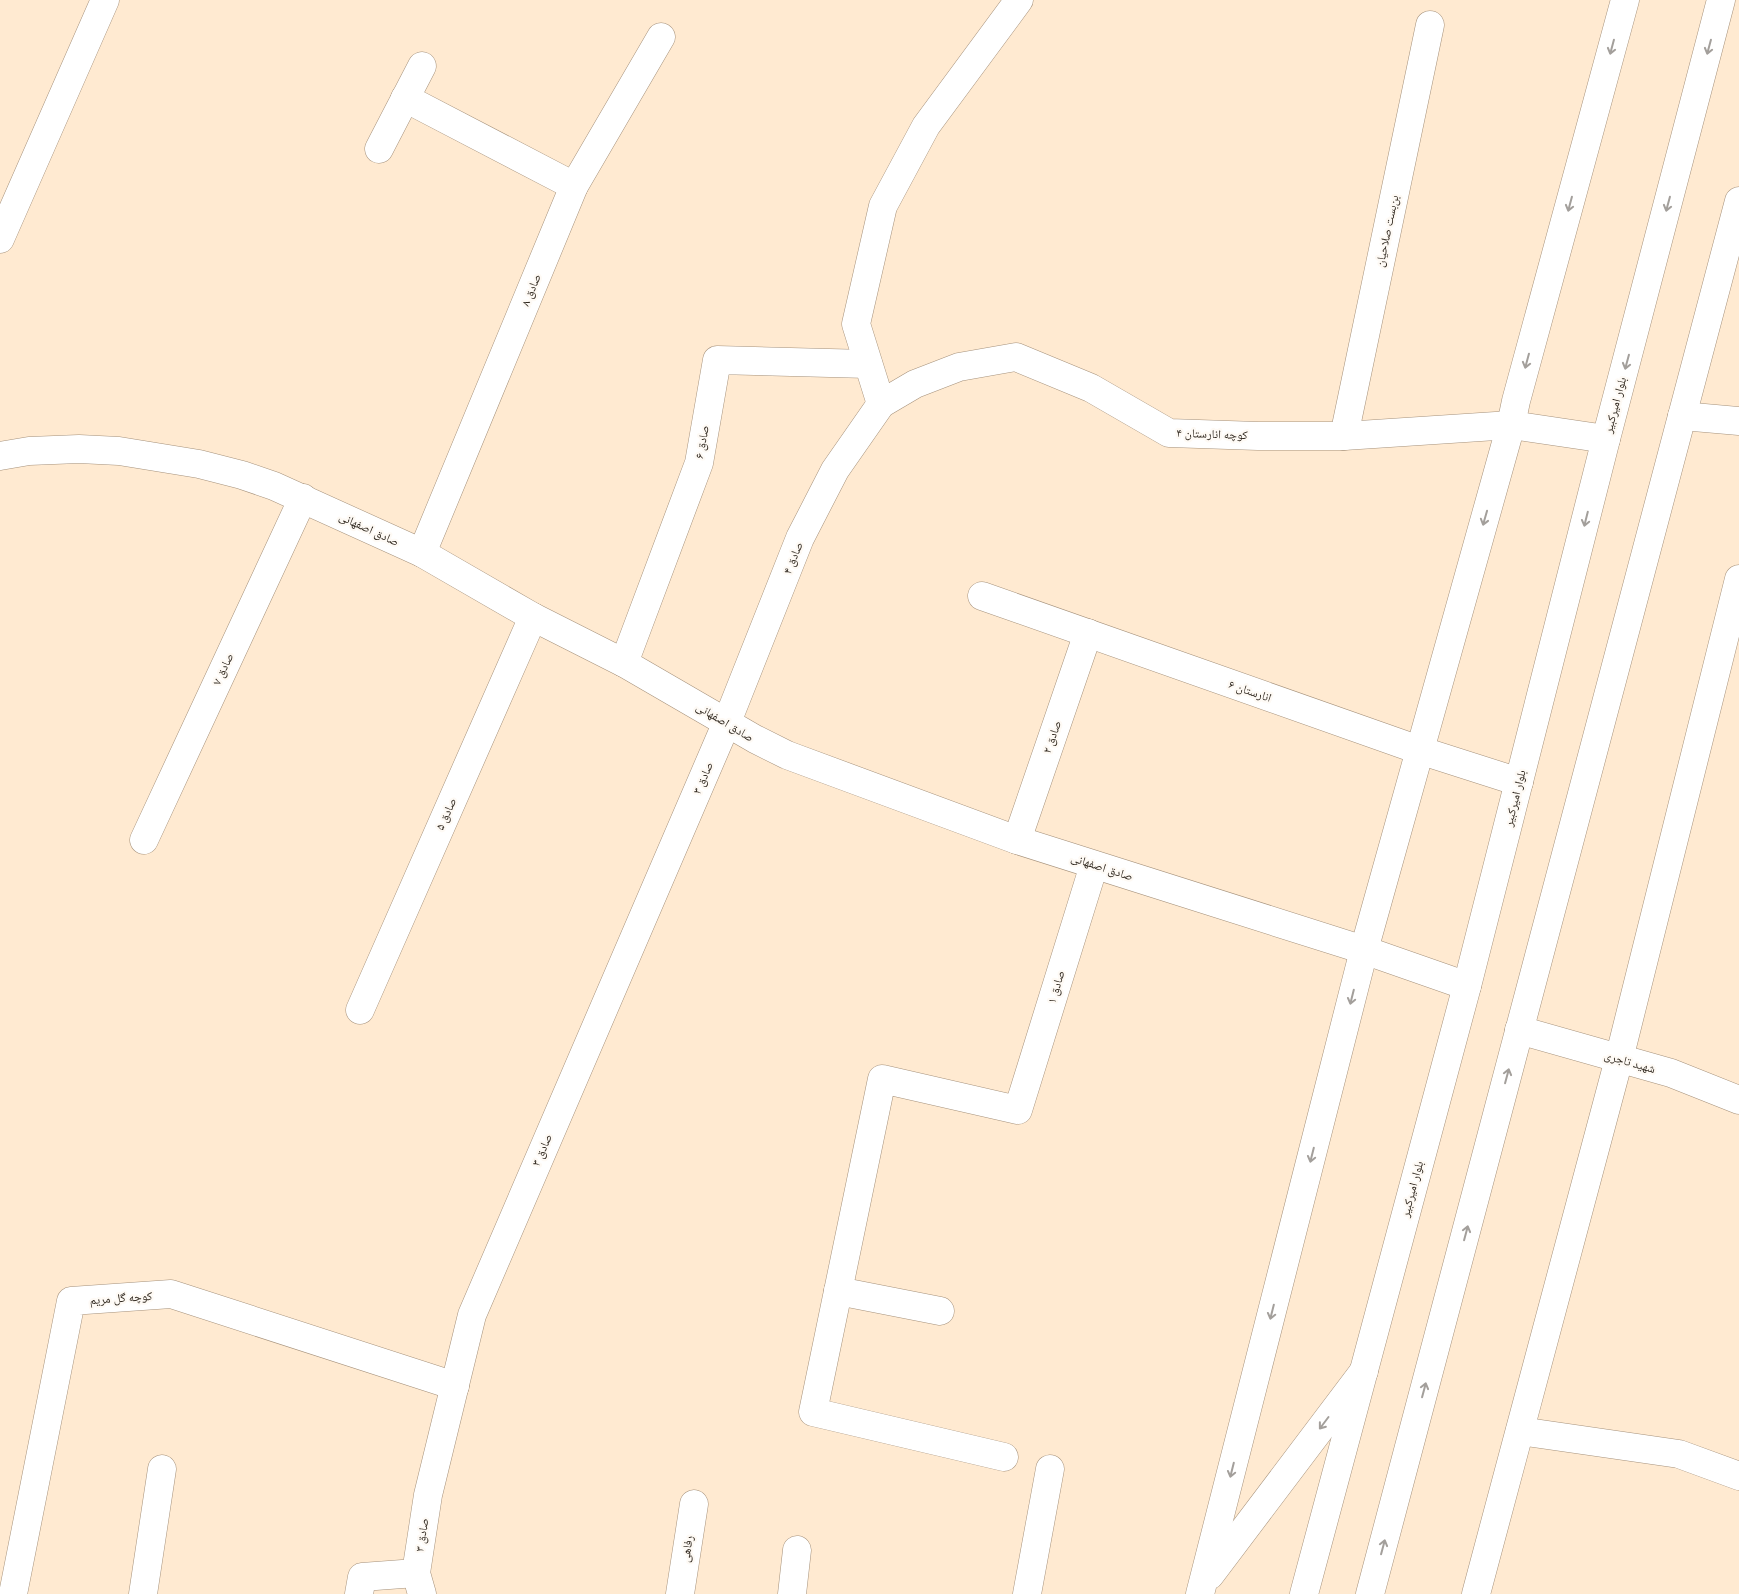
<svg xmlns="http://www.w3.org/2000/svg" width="1739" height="1594" font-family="Lato,'Noto Naskh Arabic',sans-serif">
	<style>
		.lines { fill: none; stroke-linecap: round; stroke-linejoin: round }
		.minor-casing { stroke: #a6927c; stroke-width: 29 }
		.tertiary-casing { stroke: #a6927c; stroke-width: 29 }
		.secondary-casing { stroke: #a6927c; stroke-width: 29 }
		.minor { stroke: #fff; stroke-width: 28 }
		.tertiary { stroke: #fff; stroke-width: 28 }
		.secondary { stroke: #fff; stroke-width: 28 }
		.oneway { stroke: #a39f9b }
		.labels { text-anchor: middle; stroke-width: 4.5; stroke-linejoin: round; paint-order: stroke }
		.street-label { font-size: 12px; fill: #322a21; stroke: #fefaf5 }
	</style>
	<rect width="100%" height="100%" fill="#ffead1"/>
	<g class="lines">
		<g class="minor-casing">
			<g id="minor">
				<polyline points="405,98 574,186"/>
				<polyline points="379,149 422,66"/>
				<polyline points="0,239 105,0"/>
				<polyline points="881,404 856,324 883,206 926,126 1019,0"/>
				<polyline points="1682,416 1739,421"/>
				<polyline points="1344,436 1430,25"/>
				<polyline points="422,553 574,186 661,37"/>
				<polyline points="982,596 1419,750 1519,782"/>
				<polyline points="624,663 699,463 717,360 868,364"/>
				<polyline points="144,840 303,498"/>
				<polyline points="1017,840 1088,633"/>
				<polyline points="360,1010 533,617"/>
				<polyline points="1519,1030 1671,1073 1739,1100"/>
				<polyline points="838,1291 940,1311"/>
				<polyline points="1520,1431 1679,1454 1739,1476"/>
				<polyline points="1004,1457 813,1412 882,1079 1018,1110 1094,865"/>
				<polyline points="1210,1575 1364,1371"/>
				<polyline points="13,1594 71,1301 171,1294 455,1386"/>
				<polyline points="143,1594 162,1469"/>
				<polyline points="359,1594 362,1577 416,1573"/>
				<polyline points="422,1594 416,1573 428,1495 472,1315 727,722 800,538 835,470 881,404 915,384 959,367 1016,357 1091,388 1169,433 1258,436 1344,436 1511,425 1606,439"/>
				<polyline points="680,1594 694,1504"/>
				<polyline points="792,1594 797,1550"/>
				<polyline points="1027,1594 1050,1469"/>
				<polyline points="1200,1594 1364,950 1511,425 1516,401 1625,0"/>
				<polyline points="1476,1594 1619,1059 1739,579"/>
			</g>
		</g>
		<g class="tertiary-casing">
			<polyline id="tertiary" points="0,456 29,451 79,449 119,451 199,464 242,475 274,486 422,553 533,617 624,663 755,739 787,755 1017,840 1364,950 1467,986"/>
		</g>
		<g class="secondary-casing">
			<g id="secondary">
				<polyline points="1304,1594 1467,986 1606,439 1721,0"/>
				<polyline points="1370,1594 1739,201"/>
			</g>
		</g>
		<use href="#minor" class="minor"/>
		<use href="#tertiary" class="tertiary"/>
		<use href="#secondary" class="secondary"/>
	</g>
	<defs><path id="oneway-shaft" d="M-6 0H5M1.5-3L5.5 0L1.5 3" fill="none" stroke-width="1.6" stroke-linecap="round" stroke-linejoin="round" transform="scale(1.25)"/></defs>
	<g class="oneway">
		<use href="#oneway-shaft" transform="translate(1612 47) rotate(105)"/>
		<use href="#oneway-shaft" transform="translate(1709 47) rotate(105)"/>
		<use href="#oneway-shaft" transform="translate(1570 204) rotate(105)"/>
		<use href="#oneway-shaft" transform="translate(1668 204) rotate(105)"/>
		<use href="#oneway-shaft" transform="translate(1527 361) rotate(105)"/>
		<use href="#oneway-shaft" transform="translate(1627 362) rotate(105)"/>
		<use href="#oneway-shaft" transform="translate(1485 518) rotate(106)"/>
		<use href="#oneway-shaft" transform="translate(1586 519) rotate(104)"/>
		<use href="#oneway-shaft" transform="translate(1352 997) rotate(104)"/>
		<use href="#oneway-shaft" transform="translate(1507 1076) rotate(-75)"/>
		<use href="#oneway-shaft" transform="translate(1312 1155) rotate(104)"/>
		<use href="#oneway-shaft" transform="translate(1466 1233) rotate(-75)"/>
		<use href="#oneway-shaft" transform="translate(1272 1312) rotate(104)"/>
		<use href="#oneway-shaft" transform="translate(1424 1390) rotate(-75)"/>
		<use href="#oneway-shaft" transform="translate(1324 1423) rotate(127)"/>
		<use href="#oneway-shaft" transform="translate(1232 1470) rotate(104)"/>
		<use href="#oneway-shaft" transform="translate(1383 1547) rotate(-75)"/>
	</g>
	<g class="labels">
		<g class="street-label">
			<text transform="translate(1387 231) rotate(-78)" y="4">بن‌بست صلاحیان</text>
			<text transform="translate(531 290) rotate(-68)" y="4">صادق ۸</text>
			<text transform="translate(1615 405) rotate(-75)" y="4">بلوار امیرکبیر</text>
			<text transform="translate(1212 434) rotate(2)" y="4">کوچه انارستان ۴</text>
			<text transform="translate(702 442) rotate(-80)" y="4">صادق ۶</text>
			<text transform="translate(369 529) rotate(25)" y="4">صادق اصفهانی</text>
			<text transform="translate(793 558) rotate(-68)" y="4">صادق ۴</text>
			<text transform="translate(223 669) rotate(-65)" y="4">صادق ۷</text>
			<text transform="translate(1250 691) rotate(19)" y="4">انارستان ۶</text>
			<text transform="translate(725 722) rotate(31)" y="4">صادق اصفهانی</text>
			<text transform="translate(1052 737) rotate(-71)" y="4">صادق ۲</text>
			<text transform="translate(703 778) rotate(-67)" y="4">صادق ۳</text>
			<text transform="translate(1515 798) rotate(-76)" y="4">بلوار امیرکبیر</text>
			<text transform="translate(446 814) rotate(-66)" y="4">صادق ۵</text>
			<text transform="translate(1102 867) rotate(18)" y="4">صادق اصفهانی</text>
			<text transform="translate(1056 987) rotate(-73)" y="4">صادق ۱</text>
			<text transform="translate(1630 1062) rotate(16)" y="4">شهید تاجری</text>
			<text transform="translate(542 1150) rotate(-67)" y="4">صادق ۳</text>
			<text transform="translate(1412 1189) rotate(-75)" y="4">بلوار امیرکبیر</text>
			<text transform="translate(121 1298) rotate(-4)" y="4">کوچه گل مریم</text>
			<text transform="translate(422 1535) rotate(-81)" y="4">صادق ۳</text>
			<text transform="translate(687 1549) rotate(-82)" y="4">رفاهی</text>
		</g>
	</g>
</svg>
